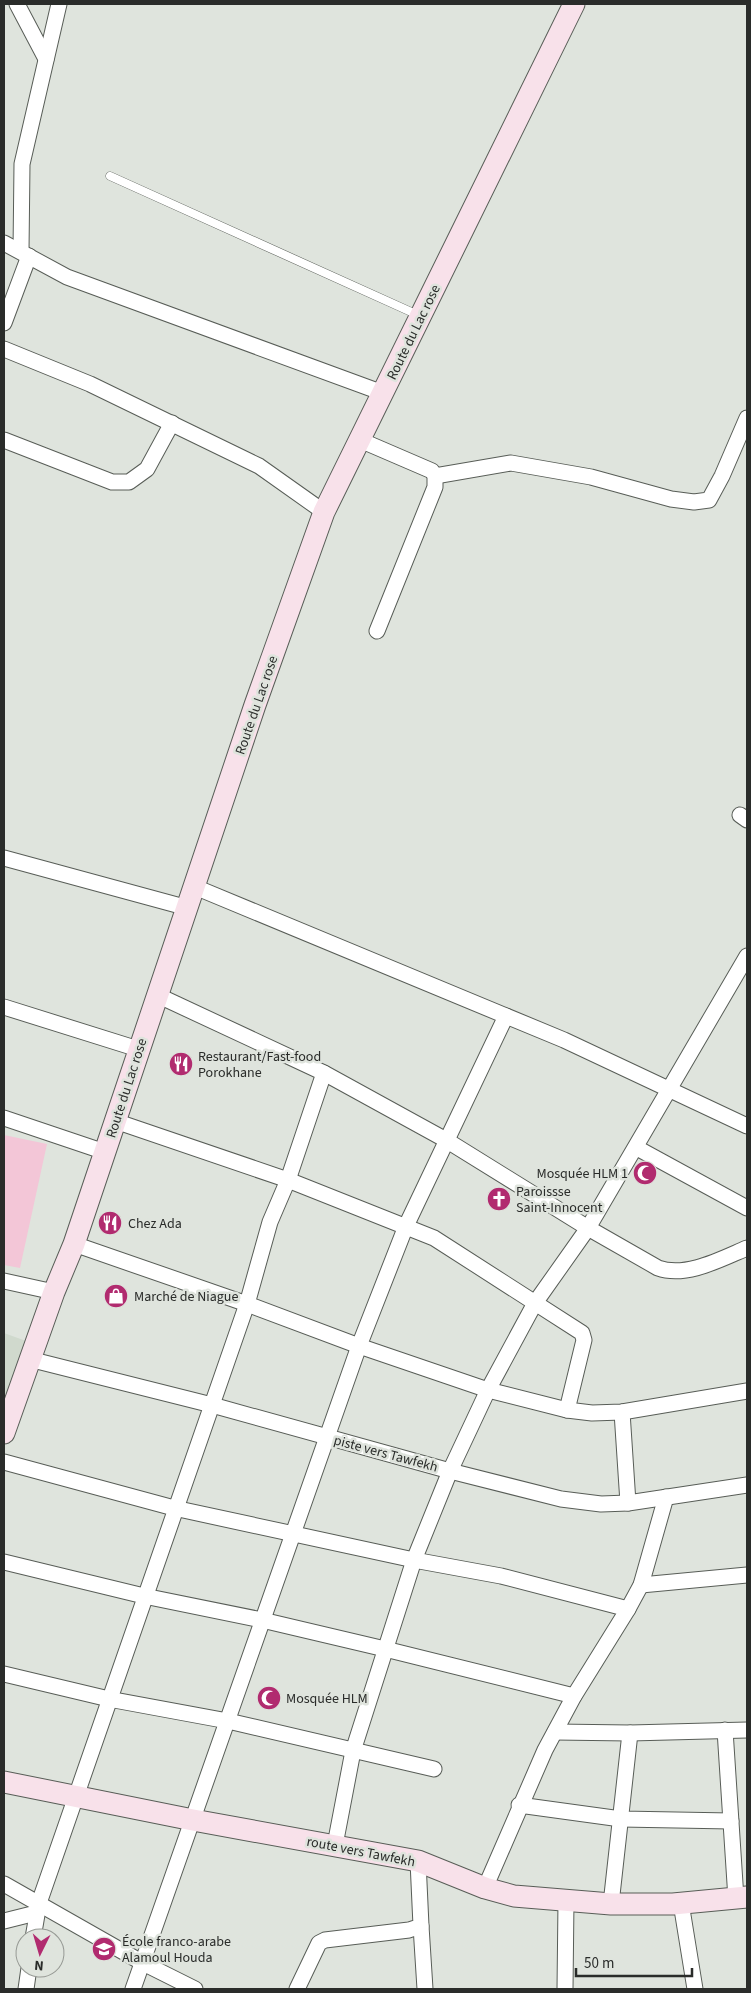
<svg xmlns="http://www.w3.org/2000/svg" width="751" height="1993" font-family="'Source Sans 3',sans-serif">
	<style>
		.built { fill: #d0d9cd }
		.green { fill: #f3c6d7 }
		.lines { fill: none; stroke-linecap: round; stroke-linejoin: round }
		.lane-casing { stroke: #585d57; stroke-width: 9 }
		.street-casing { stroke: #585d57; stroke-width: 17 }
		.secondary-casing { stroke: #585d57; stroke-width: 23 }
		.lane { stroke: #fff; stroke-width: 8 }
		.street { stroke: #fff; stroke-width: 15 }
		.secondary { stroke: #f8e1ea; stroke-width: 21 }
		.labels { text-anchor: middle; stroke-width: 5; stroke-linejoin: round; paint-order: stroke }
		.street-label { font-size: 14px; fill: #2a2c2a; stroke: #dfe4dd }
		.poi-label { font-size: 14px; fill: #2a2c2a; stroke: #dfe4dd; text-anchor: start }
	</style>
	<rect width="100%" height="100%" fill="#dfe4dd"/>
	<polygon class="built" points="4,1333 26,1341 4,1401"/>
	<polygon class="green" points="4,1135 47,1144 20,1268 4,1265"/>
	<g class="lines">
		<g class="lane-casing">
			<polyline id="lane" points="110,176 418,315"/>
		</g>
		<g class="street-casing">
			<g id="street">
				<polyline points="17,4 46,59"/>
				<polyline points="4,243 67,277 383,393"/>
				<polyline points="21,251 22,164 59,4"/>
				<polyline points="4,323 29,256"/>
				<polyline points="4,349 90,384 259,466 324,512"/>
				<polyline points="4,440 112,482 129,482 147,469 172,423"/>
				<polyline points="360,440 432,471 435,476 435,487 377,631"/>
				<polyline points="435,476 511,463 591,477 671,499 694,502 709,500 722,476 747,418"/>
				<polyline points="740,815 747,820"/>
				<polyline points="4,858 188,908"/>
				<polyline points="195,887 564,1040 747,1126"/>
				<path d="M157,995L324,1073L446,1140L588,1228L658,1268C686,1278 721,1259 747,1248"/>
				<polyline points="4,1007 138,1049"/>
				<polyline points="4,1118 105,1152"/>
				<polyline points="115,1121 288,1180 434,1238 582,1333 584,1340 567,1410"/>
				<polyline points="637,1148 747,1208"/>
				<polyline points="74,1244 247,1304 359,1346 488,1390 567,1410 592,1413 622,1412 747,1391"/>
				<polyline points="4,1281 54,1292"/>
				<polyline points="29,1359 212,1405 450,1471 561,1499 601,1504 628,1503 747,1485"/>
				<polyline points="622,1412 628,1503"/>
				<polyline points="4,1462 174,1508 414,1560 501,1576 628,1609"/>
				<polyline points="4,1562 144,1596 262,1620 385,1649 574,1696"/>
				<polyline points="641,1585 747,1575"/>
				<polyline points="4,1674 109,1699 228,1721 434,1769"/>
				<polyline points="725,1730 736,1899"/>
				<polyline points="555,1732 630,1733 747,1730"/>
				<polyline points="519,1805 621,1819 731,1821"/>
				<polyline points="335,1845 353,1751 414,1560 450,1471 488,1390 535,1303 588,1228 747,956"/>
				<polyline points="4,1884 143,1963 195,1989"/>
				<polyline points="485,1888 545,1750 574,1696 628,1609 641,1585 666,1497"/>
				<polyline points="681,1903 695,1989"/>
				<polyline points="611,1904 630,1733"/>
				<polyline points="4,1921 36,1913"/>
				<polyline points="421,1926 425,1989"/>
				<polyline points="33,1938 39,1903 247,1304 270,1222 288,1180 324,1073"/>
				<polyline points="26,1989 29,1968"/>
				<polyline points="133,1989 359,1346 406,1226 506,1016"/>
				<polyline points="297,1989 319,1943 325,1940 409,1930 421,1926 418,1861"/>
				<polyline points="565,1989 566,1901"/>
			</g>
		</g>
		<g class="secondary-casing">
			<g id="secondary">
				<polyline points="4,1433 54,1292 74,1244 255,705 324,512 574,4"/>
				<polyline points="4,1782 193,1820 418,1861 485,1888 514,1896 611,1904 673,1904 747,1897"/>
			</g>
		</g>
		<use href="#lane" class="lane"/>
		<use href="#street" class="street"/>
		<use href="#secondary" class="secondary"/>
	</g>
	<defs>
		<g id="restaurant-disc" transform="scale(1.25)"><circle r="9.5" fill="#b12b6f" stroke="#dfe4dd"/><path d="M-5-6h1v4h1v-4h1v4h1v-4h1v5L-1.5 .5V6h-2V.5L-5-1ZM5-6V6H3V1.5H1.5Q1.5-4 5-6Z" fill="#fff"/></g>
		<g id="mosque-disc" transform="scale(1.25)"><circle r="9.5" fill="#b12b6f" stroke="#dfe4dd"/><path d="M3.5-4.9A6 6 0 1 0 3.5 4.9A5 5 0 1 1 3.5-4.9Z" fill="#fff"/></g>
		<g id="church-disc" transform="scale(1.25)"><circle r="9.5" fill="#b12b6f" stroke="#dfe4dd"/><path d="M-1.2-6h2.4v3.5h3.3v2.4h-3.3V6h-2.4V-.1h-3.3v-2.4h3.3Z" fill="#fff"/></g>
		<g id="shop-disc" transform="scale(1.25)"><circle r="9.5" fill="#b12b6f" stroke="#dfe4dd"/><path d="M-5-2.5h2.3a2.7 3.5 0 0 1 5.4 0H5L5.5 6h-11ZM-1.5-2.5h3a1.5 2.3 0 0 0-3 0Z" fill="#fff"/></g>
		<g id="school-disc" transform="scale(1.25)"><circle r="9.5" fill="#b12b6f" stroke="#dfe4dd"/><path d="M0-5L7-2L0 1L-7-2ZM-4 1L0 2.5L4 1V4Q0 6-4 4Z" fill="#fff"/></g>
	</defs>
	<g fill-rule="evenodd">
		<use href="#restaurant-disc" x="181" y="1064"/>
		<use href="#mosque-disc" x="645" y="1173"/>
		<use href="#church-disc" x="499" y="1199"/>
		<use href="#restaurant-disc" x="110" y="1223"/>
		<use href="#shop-disc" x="116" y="1296"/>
		<use href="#mosque-disc" x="269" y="1698"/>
		<use href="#school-disc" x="104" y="1949"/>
	</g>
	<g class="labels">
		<g class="street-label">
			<text transform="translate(413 332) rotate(-64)" y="5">Route du Lac rose</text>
			<text transform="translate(256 705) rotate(-71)" y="5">Route du Lac rose</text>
			<text transform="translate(126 1088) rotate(-72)" y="5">Route du Lac rose</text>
			<text transform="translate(386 1453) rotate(15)" y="5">piste vers Tawfekh</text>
			<text transform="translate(361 1851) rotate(11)" y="5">route vers Tawfekh</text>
		</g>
		<g class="poi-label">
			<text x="198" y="1061">Restaurant/Fast-food<tspan x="198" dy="16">Porokhane</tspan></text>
			<text x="628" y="1178" text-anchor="end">Mosquée HLM 1</text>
			<text x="516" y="1196">Paroissse<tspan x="516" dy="16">Saint-Innocent</tspan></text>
			<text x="128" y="1228">Chez Ada</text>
			<text x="134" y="1301">Marché de Niague</text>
			<text x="286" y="1703">Mosquée HLM</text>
			<text x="122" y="1946">École franco-arabe<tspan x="122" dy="16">Alamoul Houda</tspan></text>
		</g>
	</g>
	<rect width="751" height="1993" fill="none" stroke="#2a2c2a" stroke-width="10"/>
	<g transform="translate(40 1953) rotate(185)"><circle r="24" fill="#dfe4dd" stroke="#979a95"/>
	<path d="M0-4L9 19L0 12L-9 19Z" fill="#b12b6f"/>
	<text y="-8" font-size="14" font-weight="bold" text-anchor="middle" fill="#2a2c2a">N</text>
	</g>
	<path d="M576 1968v8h116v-8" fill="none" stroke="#2a2c2a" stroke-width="2.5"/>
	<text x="584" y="1968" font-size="15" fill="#2a2c2a" stroke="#dfe4dd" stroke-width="4" paint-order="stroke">50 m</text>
</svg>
